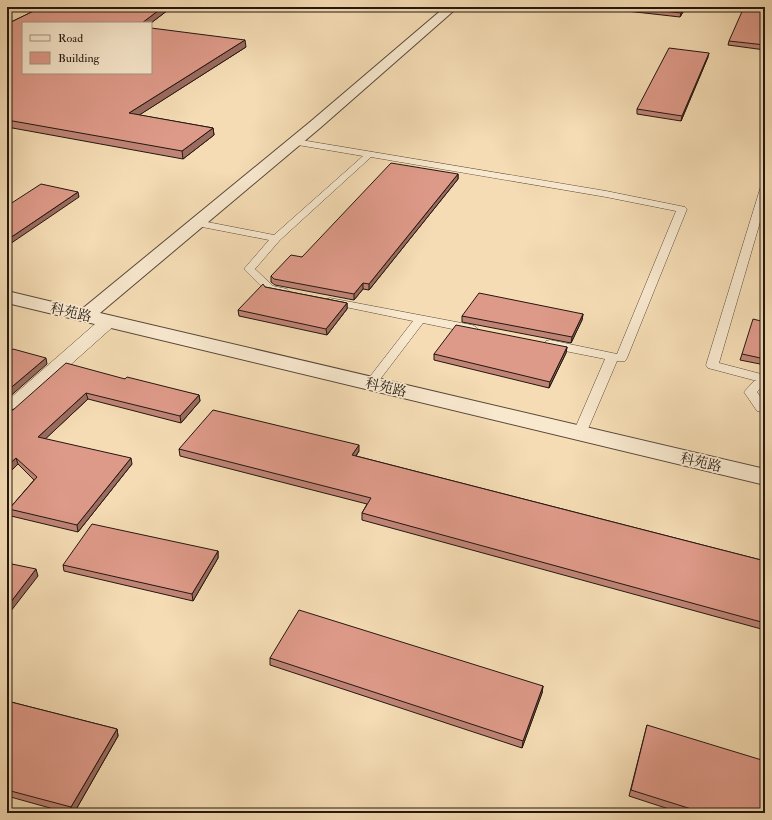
<svg xmlns="http://www.w3.org/2000/svg" width="772" height="820" font-family="'IM FELL Double Pica','Noto Serif SC',serif">
	<style>
		.lines { fill: none; stroke-linecap: round; stroke-linejoin: round }
		.service-casing { stroke: #584839; stroke-width: 1 }
		.pedestrian-casing { stroke: #584839; stroke-width: 1 }
		.tertiary-casing { stroke: #584839; stroke-width: 2 }
		.service { fill: #f8e8ce; fill-rule: evenodd }
		.pedestrian { fill: #f8e8ce; fill-rule: evenodd }
		.tertiary { fill: #f8e8ce; fill-rule: evenodd }
		.wall { fill: #bf8476; stroke: #231710 }
		.shaded-wall { fill: #9b6c60; stroke: #231710 }
		.building { fill: #de9a89; stroke: #231710 }
		.labels { text-anchor: middle; stroke-width: 3.5; stroke-linejoin: round; paint-order: stroke }
		.street-label { font-size: 14px; fill: #231710; stroke: #f8e8ce }
	</style>
	<rect width="100%" height="100%" fill="#f5dcb4"/>
	<filter id="stains"><feTurbulence type="fractalNoise" baseFrequency=".005" numOctaves="4"/><feColorMatrix values="0 0 0 0 .2 0 0 0 0 .09 0 0 0 0 .02 0 0 0 .5 -.17"/></filter>
	<radialGradient id="worn" r=".72"><stop offset=".6" stop-color="#630" stop-opacity="0"/><stop offset="1" stop-color="#630" stop-opacity=".3"/></radialGradient>
	<g class="lines">
		<g class="service-casing">
			<g id="service">
				<path d="M295,139L606,191L685,207L687,209L627,358L625,361H617L585,436L580,437L575,436L573,433L605,359L550,348L546,347L544,344L546,341L550,340L617,354L676,211L606,197L371,157L280,240L255,269L273,286L287,289L289,291C283,297 273,293 266,291L244,269L269,240L197,226L192,223L197,220L274,235L363,156L292,144L291,142L292,140Z"/>
				<polygon points="765,186 765,205 719,363 765,375 765,388 761,388 757,392 765,403 765,413 757,411 744,392 754,381 757,381 708,368 706,365 760,189"/>
				<polygon points="330,298 472,325 476,327 478,329 476,331 472,333 423,323 375,386 367,386 365,383 413,321 326,303 324,301"/>
			</g>
		</g>
		<g class="pedestrian-casing">
			<polygon id="pedestrian" points="109,316 115,317 117,321 115,325 14,415 7,417 7,401 103,317"/>
		</g>
		<g class="tertiary-casing">
			<polygon id="tertiary" points="445,7 458,7 320,128 100,313 765,469 765,485 7,303 7,291 82,309 310,122"/>
		</g>
		<use href="#service" class="service"/>
		<use href="#pedestrian" class="pedestrian"/>
		<use href="#tertiary" class="tertiary"/>
	</g>
	<g class="wall">
		<polygon points="42,7 172,7 151,23 23,23 246,47 139,115 213,128 214,135 183,159 7,127 7,24"/>
		<polygon points="364,7 402,7 396,11"/>
		<polygon points="591,7 686,7 680,17"/>
		<polygon points="765,7 765,50 728,45 729,41"/>
		<polygon points="708,57 681,121 637,114 637,109"/>
		<polygon points="458,174 458,179 369,290 363,289 354,300 275,285 271,282 271,276 302,257"/>
		<polygon points="265,287 347,303 347,309 327,335 239,316 238,310"/>
		<polygon points="583,314 582,320 571,343 462,322 462,316"/>
		<polygon points="765,322 765,365 740,360 742,354"/>
		<polygon points="567,347 566,353 549,388 434,360 434,354"/>
		<polygon points="125,379 199,395 200,401 181,423 88,399 45,439 132,464 78,532 11,516 9,509 34,480 18,464 7,475 7,411"/>
		<polygon points="179,449 359,451 356,456 765,561 765,630 362,520 362,513 367,504 180,456"/>
		<polygon points="218,551 218,558 193,601 64,571 63,565"/>
		<polygon points="270,658 543,686 542,693 522,748 270,665"/>
		<polygon points="7,701 117,729 118,736 74,813 68,813 7,796"/>
		<polygon points="647,725 765,813 681,813 629,796"/>
	</g>
	<g class="shaded-wall">
		<polygon points="163,7 172,7 151,23 142,23"/>
		<polygon points="396,7 402,7 396,11"/>
		<polygon points="685,7 686,7 680,17 681,13"/>
		<polygon points="245,40 246,47 130,121 129,113"/>
		<polygon points="709,53 708,57 681,121 682,116"/>
		<polygon points="213,128 214,135 183,159 182,151"/>
		<polygon points="458,174 458,179 369,290 369,284"/>
		<polygon points="78,192 79,197 7,246 7,240"/>
		<polygon points="363,283 363,289 354,300 354,294"/>
		<polygon points="347,303 347,309 327,335 326,329"/>
		<polygon points="583,314 582,320 571,343 572,337"/>
		<polygon points="567,347 566,353 549,388 550,382"/>
		<polygon points="46,358 47,364 7,399 7,391"/>
		<polygon points="86,393 88,399 40,444 38,437"/>
		<polygon points="199,395 200,401 181,423 180,416"/>
		<polygon points="359,445 359,451 352,462 352,455"/>
		<polygon points="16,458 18,464 7,475 7,466"/>
		<polygon points="131,458 132,464 78,532 77,525"/>
		<polygon points="218,551 218,558 193,601 192,594"/>
		<polygon points="36,569 38,576 7,616 7,607"/>
		<polygon points="543,686 542,693 522,748 523,741"/>
		<polygon points="117,729 118,736 74,813 72,813 71,807"/>
	</g>
	<g class="building">
		<polygon points="42,7 163,7 142,23 23,23 23,73 151,73 151,28 245,40 129,113 213,128 182,151 7,120 7,24"/>
		<polygon points="628,7 685,7 681,13"/>
		<polygon points="744,7 765,7 765,45 729,41"/>
		<polygon points="669,48 709,53 682,116 637,109"/>
		<polygon points="391,163 458,174 369,284 363,283 354,294 274,279 271,276 291,255 302,257"/>
		<polygon points="41,184 78,192 7,240 7,206"/>
		<polygon points="263,284 265,287 347,303 326,329 238,310"/>
		<polygon points="479,293 583,314 572,337 462,316"/>
		<polygon points="753,319 765,322 765,359 742,354"/>
		<polygon points="456,325 567,347 550,382 434,354"/>
		<polygon points="13,349 46,358 7,391 7,354"/>
		<polygon points="66,363 125,379 127,377 199,395 180,416 86,393 38,437 131,458 77,525 9,509 37,477 16,458 7,466 7,411 13,410"/>
		<polygon points="213,410 359,445 352,455 765,561 765,623 362,513 371,498 179,449"/>
		<polygon points="92,524 218,551 192,594 63,565"/>
		<polygon points="7,563 36,569 7,607"/>
		<polygon points="299,610 543,686 523,741 270,658"/>
		<polygon points="7,701 117,729 71,807 7,790"/>
		<polygon points="647,725 765,761 765,813 704,813 631,790"/>
	</g>
	<g class="labels">
		<g class="street-label">
			<text transform="translate(71 312) rotate(13)" y="5">科苑路</text>
			<text transform="translate(386 387) rotate(13)" y="5">科苑路</text>
			<text transform="translate(701 462) rotate(13)" y="5">科苑路</text>
		</g>
	</g>
	<rect width="772" height="820" fill="none" stroke="#f5dcb4" stroke-width="24"/>
	<rect x="8" y="8" width="756" height="804" fill="none" stroke="#231710" stroke-width="2"/>
	<rect x="12" y="12" width="748" height="796" fill="none" stroke="#231710"/>
	<rect x="22" y="22" width="130" height="52" fill="#f8e8ce" stroke="#a39482"/>
	<rect x="30" y="35" width="20" height="6" fill="#f8e8ce" stroke="#a39482"/>
	<text x="58" y="42" font-size="12" fill="#231710">Road</text>
	<rect x="30" y="52" width="20" height="12" fill="#de9a89" stroke="#a39482"/>
	<text x="58" y="62" font-size="12" fill="#231710">Building</text>
	<rect width="100%" height="100%" filter="url(#stains)"/>
	<rect width="100%" height="100%" fill="url(#worn)"/>
</svg>
